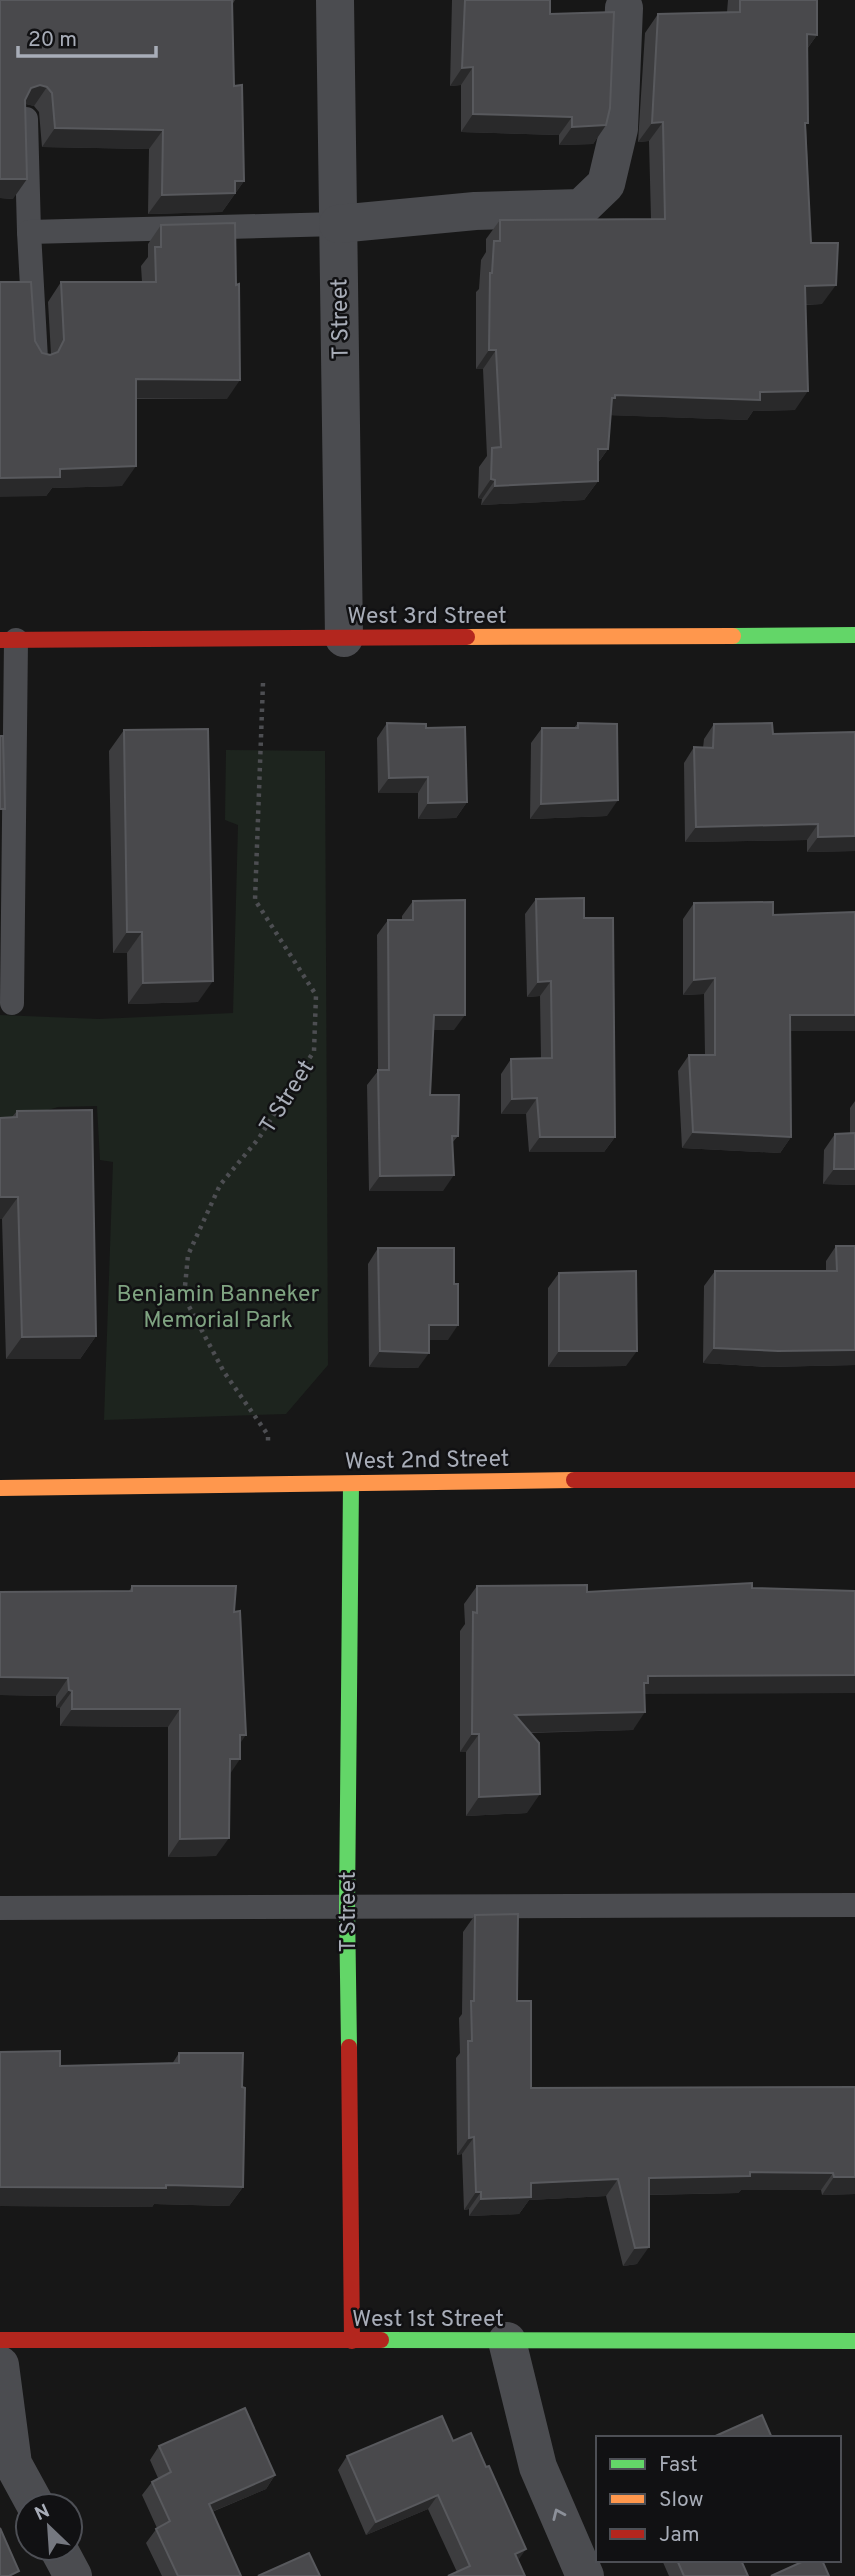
<svg xmlns="http://www.w3.org/2000/svg" width="855" height="2576" font-family="Overpass,sans-serif">
	<style>
		.green { fill: #1d241e }
		.lines { fill: none; stroke-linecap: round; stroke-linejoin: round }
		.path { stroke: #4d4e52; stroke-width: 4.5; stroke-dasharray: 3.5 5; stroke-linecap: butt }
		.lane { stroke: #4b4c50; stroke-width: 24 }
		.street { stroke: #4b4c50; stroke-width: 38 }
		.fast { stroke: #63d668; stroke-width: 16 }
		.slow { stroke: #ff974d; stroke-width: 16 }
		.jam { stroke: #b3261e; stroke-width: 16 }
		.wall { fill: #3d3d3f }
		.shaded-wall { fill: #29292a }
		.building { fill: #49494c; stroke: #58595d; stroke-width: 2 }
		.oneway { stroke: #8c9099 }
		.labels { text-anchor: middle; stroke-width: 5; stroke-linejoin: round; paint-order: stroke }
		.street-label { font-size: 23px; fill: #a8adb8; stroke: #111113 }
		.park-label { font-size: 23px; fill: #7fa381; stroke: #111113 }
	</style>
	<rect width="100%" height="100%" fill="#171717"/>
	<polygon class="green" points="226,750 325,751 328,1365 286,1414 104,1420 113,1162 100,1160 97,1106 58,1107 0,1124 0,1015 99,1019 233,1013 238,825 225,820"/>
	<g class="lines">
		<polyline class="path" points="263,683 255,900 316,995 314,1051 259,1138 220,1185 188,1255 184,1297 224,1372 268,1435 268,1441"/>
		<g class="lane">
			<polyline points="26,119 29,232"/>
			<polyline points="36,359 29,232 338,224"/>
			<polyline points="12,1003 16,640"/>
			<polyline points="0,1908 855,1905"/>
		</g>
		<g class="street">
			<polyline points="335,0 344,638"/>
			<polyline points="338,224 475,211 581,208 606,184 619,129 624,8"/>
			<polyline points="507,2341 538,2467 585,2576"/>
			<polyline points="0,2365 13,2464 36,2506"/>
			<polyline points="58,2548 73,2576"/>
		</g>
		<g class="fast">
			<polyline points="733,636 855,635"/>
			<polyline points="349,2047 347,1907 351,1484"/>
			<polyline points="381,2340 855,2341"/>
		</g>
		<g class="slow">
			<polyline points="467,637 733,636"/>
			<polyline points="0,1488 574,1480"/>
		</g>
		<g class="jam">
			<polyline points="0,640 467,637"/>
			<polyline points="574,1480 855,1480"/>
			<polyline points="349,2047 352,2341"/>
			<polyline points="0,2340 381,2340"/>
		</g>
	</g>
	<g class="wall">
		<polygon points="0,0 235,0 232,5 234,86 244,181 222,212 148,214 149,149 42,147 39,112 34,106 26,104 25,105 13,199 0,198"/>
		<polygon points="452,0 550,0 550,14 606,125 593,144 559,145 559,135 461,132 461,85 450,86"/>
		<polygon points="728,0 817,0 817,35 807,49 806,126 811,243 822,304 805,305 795,410 753,411 747,420 610,415 608,449 598,463 598,481 584,500 481,505 482,499 478,498 479,467 487,456 483,369 476,369 476,292 479,289 481,260 486,252 486,239 500,220 651,219 649,141 638,142 645,33 658,14 727,12"/>
		<polygon points="161,225 227,399 136,399 122,486 52,488 46,496 35,341 42,353 51,354 48,302 61,282 142,282 141,266 148,257 148,244"/>
		<polygon points="387,723 426,728 467,802 456,818 418,819 418,793 378,793 377,738"/>
		<polygon points="578,723 607,816 530,819 531,743 542,728 574,728"/>
		<polygon points="714,724 773,734 855,851 807,852 807,840 685,842 684,763 694,747 703,748 704,739"/>
		<polygon points="124,730 198,1002 128,1004 127,953 113,953 109,751"/>
		<polygon points="536,899 584,918 615,1137 604,1152 529,1152 526,1114 501,1114 501,1074 511,1059 541,1058 540,996 527,997 525,914"/>
		<polygon points="413,901 454,1030 433,1030 430,1095 458,1136 452,1143 443,1191 369,1191 367,1085 378,1071 377,935 388,920 402,920 402,916"/>
		<polygon points="694,903 773,915 855,1031 791,1031 791,1137 780,1153 682,1148 678,1071 689,1055 705,1055 704,994 683,995 683,919"/>
		<polygon points="855,1101 855,1185 823,1184 824,1150 835,1134 850,1134 850,1108"/>
		<polygon points="17,1111 96,1336 80,1359 6,1359 2,1219 0,1219 0,1118 12,1117"/>
		<polygon points="836,1246 855,1246 855,1365 768,1367 703,1363 704,1286 715,1271 826,1271 826,1261"/>
		<polygon points="378,1248 448,1340 429,1340 418,1368 369,1367 368,1264"/>
		<polygon points="559,1273 626,1366 548,1367 548,1288"/>
		<polygon points="132,1586 234,1612 240,1743 229,1775 216,1856 168,1857 168,1727 60,1726 60,1708 56,1707 56,1696 0,1695 0,1592 129,1591"/>
		<polygon points="477,1586 587,1592 645,1694 633,1730 530,1733 527,1813 466,1816 466,1752 460,1752 460,1631 465,1624 464,1604"/>
		<polygon points="475,1915 517,2001 531,2088 855,2087 855,2194 822,2195 821,2190 741,2190 738,2193 649,2195 637,2264 623,2266 606,2196 529,2200 519,2214 469,2216 469,2209 464,2210 462,2154 457,2155 456,2058 460,2053 459,2018 462,2014 463,1932"/>
		<polygon points="0,2052 60,2066 172,2064 179,2053 243,2187 229,2206 154,2204 152,2207 0,2206"/>
		<polygon points="453,2441 518,2560 457,2572 428,2509 366,2535 338,2470 347,2456"/>
		<polygon points="159,2446 275,2475 266,2489 212,2512 241,2576 162,2576 146,2543 157,2528 142,2495 152,2482 158,2478 150,2460"/>
		<polygon points="662,2560 741,2560 748,2576 669,2576"/>
	</g>
	<g class="shaded-wall">
		<polygon points="807,34 817,35 803,54"/>
		<polygon points="473,67 461,85 450,86 462,68"/>
		<polygon points="40,85 47,87 34,106 26,104 18,107 31,88"/>
		<polygon points="473,114 572,117 559,135 461,132"/>
		<polygon points="663,122 649,141 638,142 652,123"/>
		<polygon points="606,125 593,144 559,145 572,127"/>
		<polygon points="55,128 163,130 149,149 42,147"/>
		<polygon points="0,179 27,179 13,199 0,198"/>
		<polygon points="235,181 244,181 222,212 148,214 162,195"/>
		<polygon points="836,285 822,304 791,305 805,286"/>
		<polygon points="489,350 496,350 483,369 476,369"/>
		<polygon points="136,379 240,380 227,399 123,398"/>
		<polygon points="808,391 795,410 753,411 747,420 604,415 612,398 615,395"/>
		<polygon points="598,449 608,449 594,468"/>
		<polygon points="136,466 122,486 52,488 46,496 0,497 0,477 60,469"/>
		<polygon points="491,479 495,480 482,499 478,498"/>
		<polygon points="598,481 584,500 481,505 495,486"/>
		<polygon points="428,777 418,793 378,793 389,778"/>
		<polygon points="618,800 607,816 530,819 541,804"/>
		<polygon points="467,802 456,818 418,819 428,803"/>
		<polygon points="818,824 807,840 685,842 696,827"/>
		<polygon points="855,836 855,851 807,852 818,837"/>
		<polygon points="127,932 142,932 127,953 113,953"/>
		<polygon points="715,978 704,994 683,995 694,980"/>
		<polygon points="213,981 198,1002 128,1004 143,983"/>
		<polygon points="551,981 540,996 527,997 538,982"/>
		<polygon points="434,1015 465,1015 454,1030 424,1030"/>
		<polygon points="790,1015 855,1015 855,1031 780,1031"/>
		<polygon points="537,1098 526,1114 501,1114 512,1099"/>
		<polygon points="693,1132 791,1137 780,1153 682,1148"/>
		<polygon points="540,1137 615,1137 604,1152 529,1152"/>
		<polygon points="834,1169 855,1169 855,1185 823,1184"/>
		<polygon points="454,1175 443,1191 369,1191 380,1176"/>
		<polygon points="0,1197 18,1197 2,1219 0,1219"/>
		<polygon points="429,1325 458,1325 448,1340 418,1340"/>
		<polygon points="96,1336 80,1359 6,1359 22,1337"/>
		<polygon points="714,1348 855,1350 855,1365 768,1367 703,1363"/>
		<polygon points="380,1351 429,1353 418,1368 369,1367"/>
		<polygon points="559,1351 637,1351 626,1366 548,1367"/>
		<polygon points="855,1675 855,1693 640,1694 635,1701 648,1676"/>
		<polygon points="0,1677 68,1678 56,1696 0,1695"/>
		<polygon points="69,1690 72,1691 60,1708 56,1707"/>
		<polygon points="72,1709 180,1709 168,1727 60,1726"/>
		<polygon points="645,1712 633,1730 502,1733 515,1715"/>
		<polygon points="472,1734 479,1734 466,1752 460,1752"/>
		<polygon points="240,1735 246,1735 234,1752"/>
		<polygon points="230,1759 240,1759 228,1777"/>
		<polygon points="540,1794 527,1813 466,1816 479,1797"/>
		<polygon points="229,1838 216,1856 168,1857 180,1839"/>
		<polygon points="474,2137 462,2154 457,2155 469,2138"/>
		<polygon points="750,2172 833,2173 821,2190 741,2190 738,2193 637,2195 649,2178"/>
		<polygon points="834,2177 855,2177 855,2194 822,2195"/>
		<polygon points="618,2179 606,2196 529,2200 519,2214 469,2216 481,2199 531,2183"/>
		<polygon points="166,2185 243,2187 229,2206 154,2204 152,2207 0,2206 0,2187"/>
		<polygon points="476,2192 481,2192 469,2209 464,2210"/>
		<polygon points="649,2247 637,2264 623,2266 635,2248"/>
		<polygon points="275,2475 266,2489 199,2517 209,2504"/>
		<polygon points="438,2495 428,2509 366,2535 376,2522"/>
		<polygon points="526,2549 517,2562 515,2554"/>
	</g>
	<g class="building">
		<polygon points="0,0 232,0 234,86 242,85 244,181 235,181 235,193 162,195 163,130 55,128 52,93 47,87 40,85 31,88 25,100 27,179 0,179"/>
		<polygon points="465,0 550,0 550,14 614,12 610,108 606,125 572,127 572,117 473,114 473,67 462,68"/>
		<polygon points="740,0 817,0 817,35 807,34 808,123 805,123 811,243 838,243 836,285 805,286 808,391 760,392 760,400 615,395 615,398 612,398 608,449 598,449 598,481 495,486 495,480 491,479 492,448 501,447 496,350 489,350 490,273 492,273 494,241 500,241 500,220 665,219 663,122 652,123 658,14 740,12"/>
		<polygon points="235,223 236,285 239,284 240,380 136,379 136,466 60,469 60,477 0,478 0,282 31,282 35,341 42,353 50,355 58,352 64,340 61,282 156,282 155,247 161,247 161,225"/>
		<polygon points="387,723 426,724 426,728 465,727 467,802 428,803 428,777 389,778"/>
		<polygon points="578,723 617,724 618,800 541,804 542,728 578,728"/>
		<polygon points="772,723 773,734 855,732 855,836 818,837 818,824 696,827 694,747 713,748 714,724"/>
		<polygon points="208,729 213,981 143,983 142,932 127,932 124,730"/>
		<polygon points="0,736 3,736 5,809 0,809"/>
		<polygon points="584,898 584,918 613,918 615,1137 540,1137 537,1098 512,1099 511,1059 552,1058 551,981 538,982 536,899"/>
		<polygon points="465,900 465,1015 434,1015 430,1095 459,1095 458,1136 452,1136 454,1175 380,1176 378,1070 389,1070 388,920 413,920 413,901"/>
		<polygon points="773,902 773,915 855,912 855,1015 790,1015 791,1137 693,1132 689,1055 715,1055 715,978 694,980 694,903"/>
		<polygon points="92,1110 96,1336 22,1337 18,1197 0,1197 0,1118 17,1117 17,1111"/>
		<polygon points="855,1133 855,1169 834,1169 835,1134"/>
		<polygon points="836,1246 855,1246 855,1350 778,1351 714,1348 715,1271 837,1271"/>
		<polygon points="378,1248 454,1248 454,1284 458,1284 458,1325 429,1325 429,1353 380,1351"/>
		<polygon points="636,1271 637,1351 559,1351 559,1273"/>
		<polygon points="752,1583 752,1588 855,1591 855,1675 648,1676 648,1683 644,1683 645,1712 515,1715 539,1743 540,1794 479,1797 479,1734 472,1734 473,1612 477,1613 477,1586 587,1585 587,1592"/>
		<polygon points="132,1586 236,1586 234,1612 240,1611 246,1735 240,1735 240,1759 230,1759 229,1838 180,1839 180,1709 72,1709 72,1691 69,1690 68,1678 0,1677 0,1592 132,1591"/>
		<polygon points="518,1914 517,2001 531,2001 531,2088 855,2087 855,2177 834,2177 833,2173 750,2172 750,2176 649,2178 649,2247 635,2248 618,2179 531,2183 531,2197 481,2199 481,2192 476,2192 474,2137 469,2138 468,2041 472,2041 471,2001 474,2001 475,1915"/>
		<polygon points="60,2051 60,2066 179,2063 179,2053 243,2053 242,2087 245,2088 243,2187 166,2185 166,2188 0,2187 0,2052"/>
		<polygon points="245,2408 275,2475 209,2504 241,2576 178,2576 156,2529 170,2521 152,2482 171,2472 159,2446"/>
		<polygon points="762,2415 772,2438 711,2438"/>
		<polygon points="442,2416 453,2441 471,2433 486,2467 489,2466 526,2549 515,2554 525,2576 448,2576 470,2566 438,2495 376,2522 347,2456"/>
		<polygon points="0,2528 19,2571 9,2576 0,2576"/>
		<polygon points="309,2553 320,2576 258,2576"/>
		<polygon points="677,2560 741,2560 748,2576 684,2576"/>
		<polygon points="806,2560 822,2560 829,2576 771,2576"/>
	</g>
	<defs><path id="oneway-chevron" d="M-2-3.5L2.5 0L-2 3.5" fill="none" stroke-width="1.6" stroke-linecap="round" stroke-linejoin="round" transform="scale(1.75)"/></defs>
	<use class="oneway" href="#oneway-chevron" transform="translate(558 2514) rotate(-114)"/>
	<g class="labels">
		<g class="street-label">
			<text transform="translate(339 319) rotate(-91)" y="8">T Street</text>
			<text x="427" y="623">West 3rd Street</text>
			<text transform="translate(286 1096) rotate(-58)" y="8">T Street</text>
			<text transform="translate(427 1459) rotate(-1)" y="8">West 2nd Street</text>
			<text transform="translate(347 1912) rotate(-90)" y="8">T Street</text>
			<text x="428" y="2326">West 1st Street</text>
		</g>
		<g class="park-label">
			<text x="218" y="1301">Benjamin Banneker<tspan x="218" dy="26">Memorial Park</tspan></text>
		</g>
	</g>
	<rect x="596" y="2436" width="245" height="126" fill="#111113" stroke="#4d4f55" stroke-width="2"/>
	<rect x="610" y="2459" width="35" height="10" fill="#63d668" stroke="#4d4f55" stroke-width="2"/>
	<text x="659" y="2471" font-size="21" fill="#a8adb8">Fast</text>
	<rect x="610" y="2494" width="35" height="10" fill="#ff974d" stroke="#4d4f55" stroke-width="2"/>
	<text x="659" y="2506" font-size="21" fill="#a8adb8">Slow</text>
	<rect x="610" y="2529" width="35" height="10" fill="#b3261e" stroke="#4d4f55" stroke-width="2"/>
	<text x="659" y="2541" font-size="21" fill="#a8adb8">Jam</text>
	<g transform="translate(49 2527) rotate(335)"><circle r="33" fill="#111113" stroke="#4d4f55" stroke-width="2"/>
	<path d="M0-5L12 26L0 18L-12 26Z" fill="#757880"/>
	<text y="-10" font-size="19" font-weight="bold" text-anchor="middle" fill="#a8adb8">N</text>
	</g>
	<path d="M18 46v10h138v-10" fill="none" stroke="#a8adb8" stroke-width="3.5"/>
	<text x="28" y="46" font-size="21" fill="#a8adb8" stroke="#111113" stroke-width="5" paint-order="stroke">20 m</text>
</svg>
